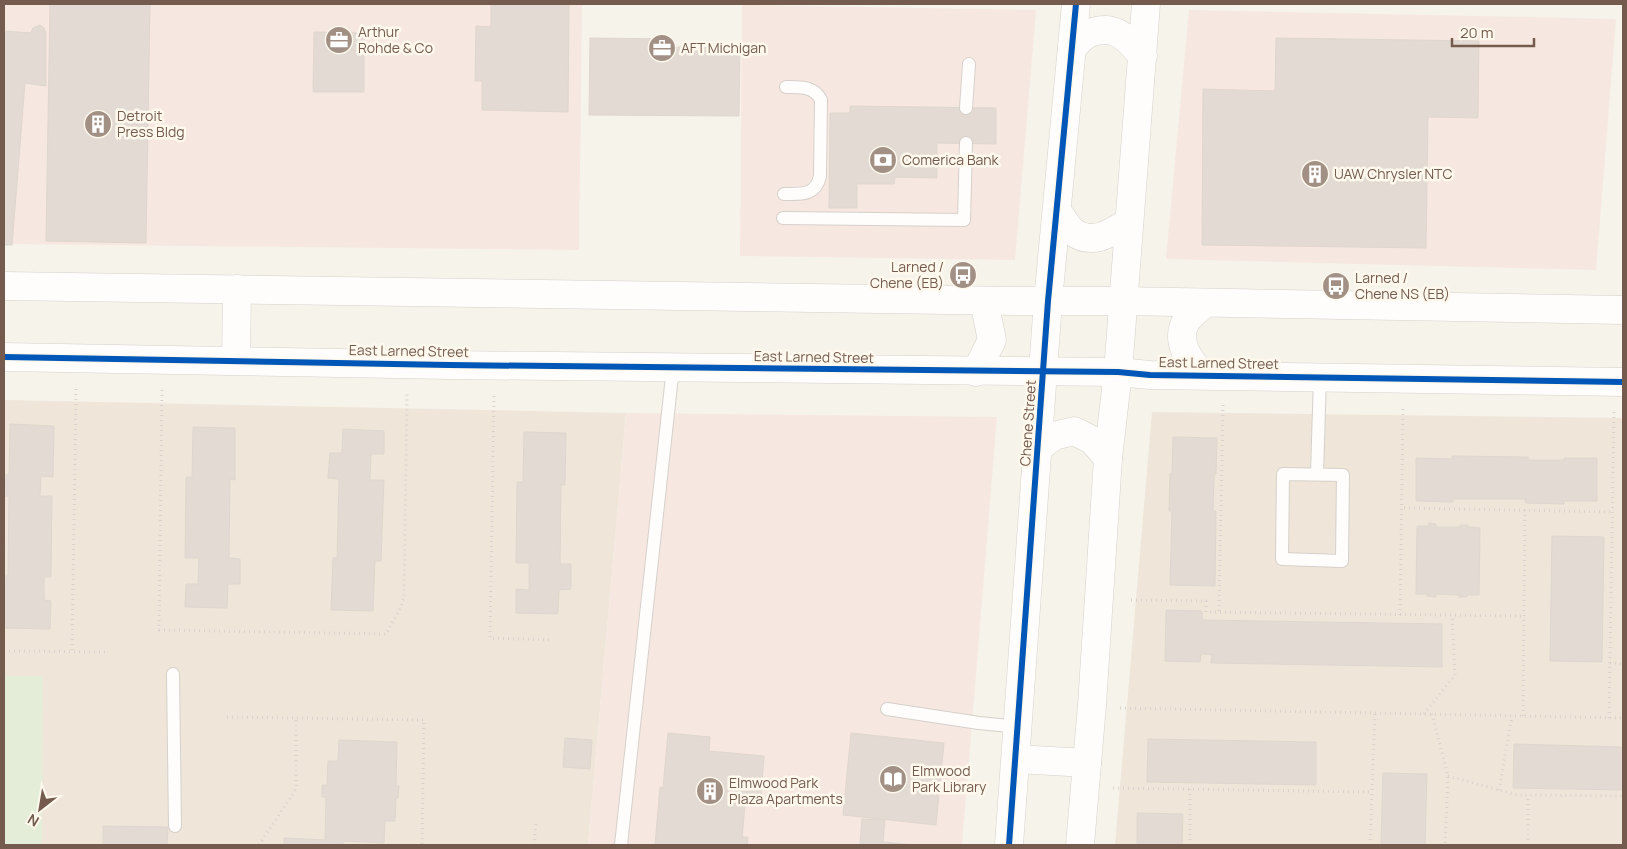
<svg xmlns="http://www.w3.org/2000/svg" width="1627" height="849" font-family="Manrope,sans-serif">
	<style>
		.residential { fill: #efe6d9 }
		.commercial { fill: #f6e8e0 }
		.green { fill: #e3edd7 }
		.building { fill: #e3dbd3; stroke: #dfd6ce }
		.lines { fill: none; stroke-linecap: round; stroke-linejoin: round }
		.service-casing { stroke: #d6d0ca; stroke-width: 14 }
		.tertiary-casing { stroke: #d6d0ca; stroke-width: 29 }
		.path { stroke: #dad2ce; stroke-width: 3; stroke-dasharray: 1 4; stroke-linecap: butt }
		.service { stroke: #fefdfc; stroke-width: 12 }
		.tertiary { stroke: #fefdfc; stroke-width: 28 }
		.cycleway-casing { stroke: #fef8ed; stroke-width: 9 }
		.cycleway { stroke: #0057b8; stroke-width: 6 }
		.labels { text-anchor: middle; stroke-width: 5; stroke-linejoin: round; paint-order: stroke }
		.poi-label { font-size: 14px; fill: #745b4d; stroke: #fef8ed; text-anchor: start }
		.street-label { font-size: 14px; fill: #745b4d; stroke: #fef8ed }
	</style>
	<rect width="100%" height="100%" fill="#f6f3eb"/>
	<g class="residential">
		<polygon points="4,400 626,413 588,845 4,845"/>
		<polygon points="1152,412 1623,418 1623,845 1115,845"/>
	</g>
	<g class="commercial">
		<polygon points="4,4 582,5 579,250 4,244"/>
		<polygon points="742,5 1036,10 1015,260 740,256"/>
		<polygon points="1189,10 1616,19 1596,270 1166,259"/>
		<polygon points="626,413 997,417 962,845 588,845"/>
	</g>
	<polygon class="green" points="4,676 43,676 42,845 4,845"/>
	<g class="building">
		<polygon points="50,4 150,4 146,243 46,241"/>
		<polygon points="491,4 569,4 568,112 482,110 482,81 475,81 476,26 491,27"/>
		<polygon points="40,25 44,28 46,33 46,86 25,83 12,245 4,245 4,31 31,33 33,28"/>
		<polygon points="314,32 364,33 364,92 313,92"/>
		<polygon points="590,38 673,39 672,47 740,48 739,116 589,115"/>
		<polygon points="1276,38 1479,41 1478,118 1428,117 1426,248 1202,245 1203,89 1275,91"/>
		<polygon points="850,106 996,108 996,144 937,143 937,178 895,177 894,184 857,184 857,208 829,208 830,113 850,113"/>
		<polygon points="10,424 54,426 53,477 41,476 40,496 52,496 51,577 44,577 44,600 51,601 50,629 4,628 4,576 8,576 9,496 4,496 4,475 9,475"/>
		<polygon points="193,427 235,428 235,480 230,479 229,558 240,559 240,584 228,584 227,608 185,607 186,584 198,584 199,558 185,558 186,477 192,477"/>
		<polygon points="343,429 384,431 384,454 371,454 370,480 384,480 381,561 375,561 373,611 331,610 333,558 337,558 339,479 328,478 330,453 342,453"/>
		<polygon points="524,432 566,433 565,485 561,485 560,564 571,564 571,589 559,590 558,614 516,613 516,589 529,590 529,563 516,563 517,482 523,482"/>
		<polygon points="1173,437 1217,438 1216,474 1214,475 1213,511 1216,511 1215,586 1170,585 1172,511 1169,511 1170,473 1172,474"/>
		<polygon points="1452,456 1528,457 1528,460 1564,460 1564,458 1597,458 1597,501 1564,501 1564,504 1526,503 1525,499 1453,499 1453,502 1416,501 1416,458 1452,459"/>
		<polygon points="1429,523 1436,524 1436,527 1460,527 1460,525 1468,525 1468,527 1480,528 1479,595 1467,595 1467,597 1459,597 1459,595 1436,594 1436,597 1427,596 1427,594 1416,594 1417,526 1428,526"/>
		<polygon points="1552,536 1604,537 1602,662 1550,661"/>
		<polygon points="1166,610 1202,611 1202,620 1442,624 1442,667 1211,663 1212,655 1201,654 1200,662 1165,661"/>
		<polygon points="668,733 710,737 709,751 764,756 761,796 746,795 742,837 748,837 747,845 655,845 660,787 663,788"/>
		<polygon points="851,733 944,743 936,825 843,815"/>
		<polygon points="565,738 592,740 590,769 563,767"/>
		<polygon points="1148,739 1316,742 1316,785 1147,782"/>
		<polygon points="339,740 397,742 396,786 399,786 398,798 396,798 395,821 385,821 384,843 343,841 343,845 284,845 284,838 325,840 326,797 322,797 322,785 327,785 328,761 338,761"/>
		<polygon points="1514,744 1623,747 1623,790 1513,788"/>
		<polygon points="1383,773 1427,774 1425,845 1381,845"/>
		<polygon points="1137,813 1183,814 1182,845 1137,845"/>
		<polygon points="862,819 885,820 883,842 914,845 860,845"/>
		<polygon points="103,826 168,827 167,845 103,845"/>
	</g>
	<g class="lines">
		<g class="service-casing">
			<g id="service">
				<polyline points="966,108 969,64"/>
				<path d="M784,194C801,194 816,196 820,176L821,100C814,86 800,87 786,87"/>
				<polyline points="783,218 964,220 966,143"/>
				<polygon points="1283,474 1343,475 1342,561 1282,559"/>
				<polyline points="1317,474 1320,376"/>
				<polyline points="173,674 175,826"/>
				<polyline points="887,709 979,723 1019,727"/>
				<polyline points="621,845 673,367"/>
			</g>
		</g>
		<g class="tertiary-casing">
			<g id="tertiary">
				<path d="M1072,48C1077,43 1083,36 1090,33C1115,23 1128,39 1143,56"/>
				<path d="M1058,213C1063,218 1067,227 1073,232C1093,246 1111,233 1129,222"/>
				<polyline points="4,286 1014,301 1122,301 1623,310"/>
				<polyline points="4,357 449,365 1118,372 1150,375 1623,382"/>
				<polyline points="236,360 237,289"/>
				<polyline points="976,372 992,340 984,301"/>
				<path d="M1202,375C1189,360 1175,342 1186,321C1190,315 1199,309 1204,304"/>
				<polyline points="1038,448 1054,436 1074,431 1092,440 1108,458"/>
				<polyline points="1016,759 1087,763"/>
				<polyline points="1009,845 1048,301 1076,4"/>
				<polyline points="1080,845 1092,705 1108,458 1118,372 1146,4"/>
			</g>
		</g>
		<g class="path">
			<polyline points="162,390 159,630 386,634 401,607 404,598 407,394"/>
			<polyline points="494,396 490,638 553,640"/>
			<polyline points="1404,508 1612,512"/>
			<polyline points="1131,600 1206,601 1206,612 1524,616"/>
			<polyline points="1219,611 1223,405"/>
			<polyline points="1400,615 1403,409"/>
			<polyline points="72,650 76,389"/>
			<polyline points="4,651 106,652"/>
			<polyline points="1610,663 1623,664"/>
			<polyline points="1120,708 1623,718"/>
			<polyline points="1424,714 1455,675 1452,615"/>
			<polyline points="1432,714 1448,776 1445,845"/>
			<polyline points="1523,716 1525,510"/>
			<polyline points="227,717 424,720 422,845"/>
			<polyline points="1609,718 1614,412"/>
			<polyline points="1448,776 1517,795 1623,796"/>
			<polyline points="1113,788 1372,792"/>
			<polyline points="1499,790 1512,716"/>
			<polyline points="259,845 296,789 296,718"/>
			<polyline points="534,845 536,824"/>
			<polyline points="1190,845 1190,789"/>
			<polyline points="1370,845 1375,713"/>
			<polyline points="1528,845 1528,795"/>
		</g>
		<use href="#service" class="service"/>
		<use href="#tertiary" class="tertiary"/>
		<g class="cycleway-casing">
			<g id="cycleway">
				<polyline points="4,357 449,365 1118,372 1150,375 1623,382"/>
				<polyline points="1009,845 1048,301 1076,4"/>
			</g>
		</g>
		<use href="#cycleway" class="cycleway"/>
	</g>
	<defs>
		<g id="office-disc" transform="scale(1.4375)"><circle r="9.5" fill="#a29084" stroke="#fef8ed"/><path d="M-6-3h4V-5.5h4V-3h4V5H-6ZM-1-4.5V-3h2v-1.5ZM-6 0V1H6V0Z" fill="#fff"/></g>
		<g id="building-disc" transform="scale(1.4375)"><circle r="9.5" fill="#a29084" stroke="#fef8ed"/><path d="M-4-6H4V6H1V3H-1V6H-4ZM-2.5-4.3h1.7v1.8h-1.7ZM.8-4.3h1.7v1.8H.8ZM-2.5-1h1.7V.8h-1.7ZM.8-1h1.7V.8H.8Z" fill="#fff"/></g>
		<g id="bank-disc" transform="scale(1.4375)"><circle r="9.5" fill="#a29084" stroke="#fef8ed"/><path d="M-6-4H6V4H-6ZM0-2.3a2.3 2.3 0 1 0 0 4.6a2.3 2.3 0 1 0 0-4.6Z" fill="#fff"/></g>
		<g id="bus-disc" transform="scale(1.4375)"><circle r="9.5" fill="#a29084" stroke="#fef8ed"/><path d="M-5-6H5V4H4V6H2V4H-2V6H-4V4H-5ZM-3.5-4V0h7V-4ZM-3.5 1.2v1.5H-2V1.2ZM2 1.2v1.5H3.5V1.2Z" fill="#fff"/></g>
		<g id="library-disc" transform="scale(1.4375)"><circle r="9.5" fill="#a29084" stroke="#fef8ed"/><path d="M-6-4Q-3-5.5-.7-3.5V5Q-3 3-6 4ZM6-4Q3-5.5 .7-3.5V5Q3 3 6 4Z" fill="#fff"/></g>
	</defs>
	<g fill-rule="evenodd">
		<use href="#office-disc" x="339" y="40"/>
		<use href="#office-disc" x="662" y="48"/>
		<use href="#building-disc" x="98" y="124"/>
		<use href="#bank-disc" x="883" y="160"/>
		<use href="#building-disc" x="1315" y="174"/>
		<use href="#bus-disc" x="963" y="275"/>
		<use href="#bus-disc" x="1336" y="286"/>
		<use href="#library-disc" x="893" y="779"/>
		<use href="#building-disc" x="710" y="791"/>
	</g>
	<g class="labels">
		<g class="poi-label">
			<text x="358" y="37">Arthur<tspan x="358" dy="16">Rohde &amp; Co</tspan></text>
			<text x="681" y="53">AFT Michigan</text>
			<text x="117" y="121">Detroit<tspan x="117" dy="16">Press Bldg</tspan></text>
			<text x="902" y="165">Comerica Bank</text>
			<text x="1334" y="179">UAW Chrysler NTC</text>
			<text x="944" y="272" text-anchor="end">Larned /<tspan x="944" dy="16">Chene (EB)</tspan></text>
			<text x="1355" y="283">Larned /<tspan x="1355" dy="16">Chene NS (EB)</tspan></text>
			<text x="912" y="776">Elmwood<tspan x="912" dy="16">Park Library</tspan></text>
			<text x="729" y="788">Elmwood Park<tspan x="729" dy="16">Plaza Apartments</tspan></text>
		</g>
		<g class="street-label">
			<text transform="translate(409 351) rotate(1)" y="5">East Larned Street</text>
			<text transform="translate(814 357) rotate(1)" y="5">East Larned Street</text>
			<text transform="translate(1219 363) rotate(1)" y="5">East Larned Street</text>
			<text transform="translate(1028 423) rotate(-86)" y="5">Chene Street</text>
		</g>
	</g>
	<rect width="1627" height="849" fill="none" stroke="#745b4d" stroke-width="10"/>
	<g transform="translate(40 809) rotate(211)" stroke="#fef8ed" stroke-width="4" paint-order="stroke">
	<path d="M0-4L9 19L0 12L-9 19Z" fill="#745b4d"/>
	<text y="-8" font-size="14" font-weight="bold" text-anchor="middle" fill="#745b4d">N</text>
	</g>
	<path d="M1452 38v8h82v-8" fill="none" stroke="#745b4d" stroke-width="2.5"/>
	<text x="1460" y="38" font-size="15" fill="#745b4d" stroke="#fef8ed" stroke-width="4" paint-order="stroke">20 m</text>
</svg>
